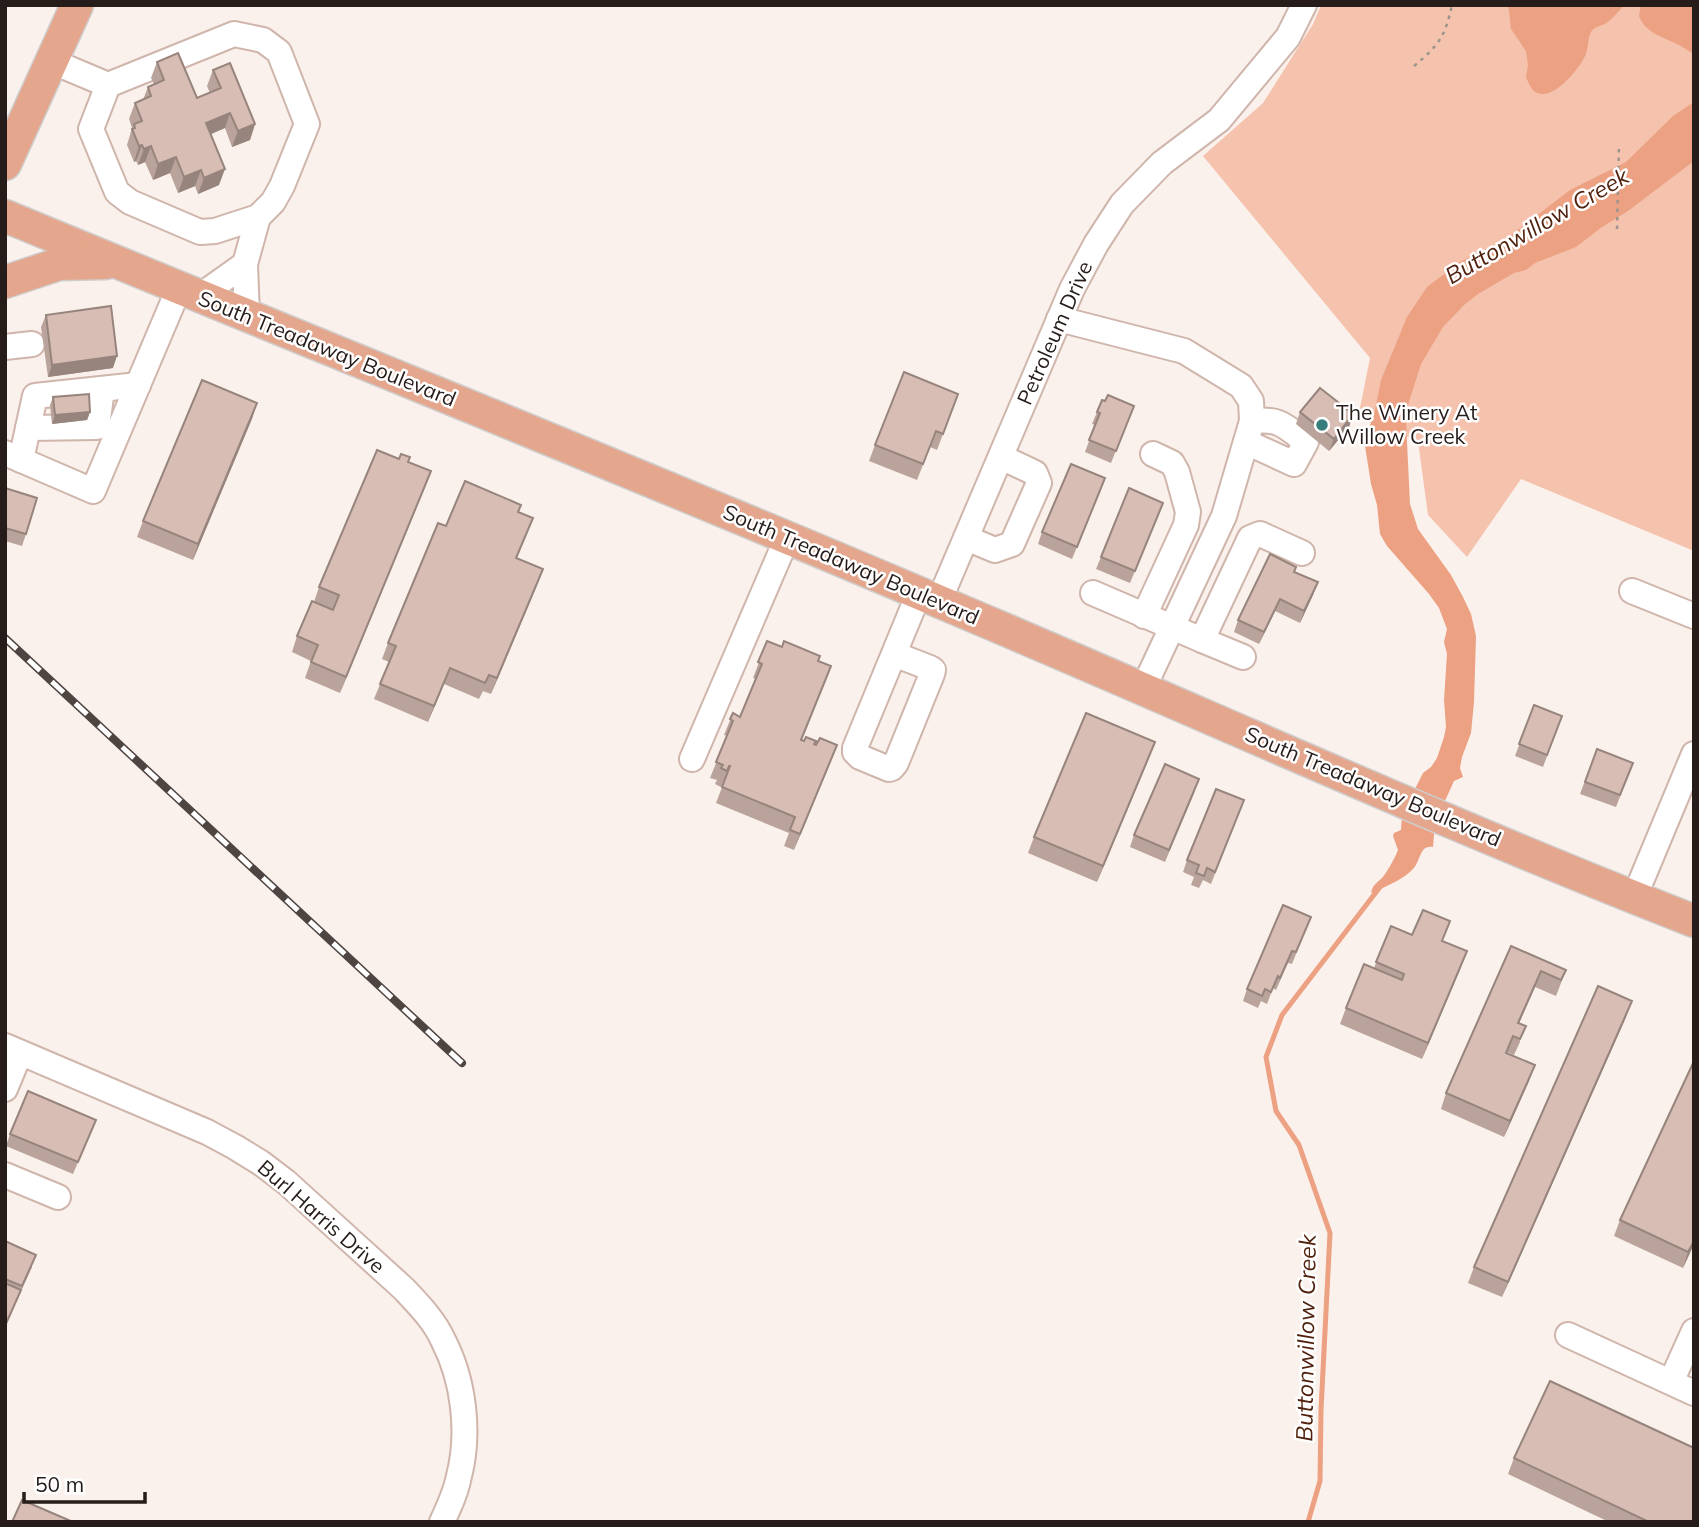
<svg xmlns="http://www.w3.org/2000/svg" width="1699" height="1527" font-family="Mulish,sans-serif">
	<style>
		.green { fill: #f5c2ad }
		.water { fill: #eca183 }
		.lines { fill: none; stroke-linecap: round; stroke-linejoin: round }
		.stream { stroke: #eca183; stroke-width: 5 }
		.minor-casing { stroke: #cfb5ab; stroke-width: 28 }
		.major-casing { stroke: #cfcdcc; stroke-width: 35 }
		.path { stroke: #9d938f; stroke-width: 2.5; stroke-dasharray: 3.5 5; stroke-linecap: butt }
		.minor { stroke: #fff; stroke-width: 24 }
		.major { stroke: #e4a68c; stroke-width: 32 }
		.rail-casing { stroke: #4e4441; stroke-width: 8 }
		.rail { stroke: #fff; stroke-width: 5; stroke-dasharray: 16; stroke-linecap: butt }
		.wall { fill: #b9a39a }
		.shaded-wall { fill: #96847d }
		.building { fill: #d7bdb3; stroke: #96847d; stroke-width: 2 }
		.poi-dot { fill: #367e7c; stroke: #fff; stroke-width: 2.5 }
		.labels { text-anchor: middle; stroke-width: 5; stroke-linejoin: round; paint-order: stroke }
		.street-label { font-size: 21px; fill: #261c19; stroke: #fff }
		.poi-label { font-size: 21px; fill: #261c19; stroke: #fff; text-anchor: start }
		.water-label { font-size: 23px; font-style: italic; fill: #51220d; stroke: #fff }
	</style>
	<rect width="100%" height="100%" fill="#fbf1ec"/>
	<polygon class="green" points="1321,5 1694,5 1694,551 1521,479 1467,557 1428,515 1418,441 1358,418 1370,358 1203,156 1263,103 1313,24"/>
	<g class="water">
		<path d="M1507,5H1625C1618,11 1613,19 1605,24C1600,26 1594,27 1591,32C1587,40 1589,50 1584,58C1577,71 1551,104 1534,91C1530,88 1528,81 1526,77L1528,65L1526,51L1511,29L1509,10Z"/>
		<path d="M1641,5H1694V54C1689,51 1684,48 1679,45C1664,37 1646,34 1639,16Z"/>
		<path d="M1694,102V161L1628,211L1602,227L1576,247L1535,263L1526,270L1514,273L1478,294L1464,305L1443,327L1421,364L1408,405L1406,421L1410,504L1418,529L1451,575L1463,597L1471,614L1476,636L1474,702L1471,733L1462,757L1460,768L1463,777L1454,781L1435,823L1433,847C1419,844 1421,862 1412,870C1405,878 1382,889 1371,893C1373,884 1376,884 1382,878C1387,872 1395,858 1398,850L1393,836L1394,833L1401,830L1402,815L1423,773L1431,767L1437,758L1444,737L1446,727L1444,700L1447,654L1444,642L1447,629L1439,608L1429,594L1387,546L1380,534L1377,505L1371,484L1365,446L1367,433L1374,415L1381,380L1407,317L1427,287L1460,262L1506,239L1570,190L1626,162L1673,116Z"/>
	</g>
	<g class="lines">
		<polyline class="stream" points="1308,1522 1320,1481 1321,1410 1330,1233 1299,1145 1276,1111 1266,1057 1282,1015 1380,887"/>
		<g class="minor-casing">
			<g id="minor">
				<polyline points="51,61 108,85 91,129 117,192 130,202 200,232 215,231 258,217 273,202 282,186 307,124 279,52 263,40 234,34 108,85"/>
				<polyline points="245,264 258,217"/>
				<polyline points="200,296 245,264 247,316"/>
				<polyline points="1059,319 1184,351 1241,386 1251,401 1252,421 1224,516 1143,689"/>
				<polyline points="5,347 32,344"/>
				<polyline points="28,428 97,427 102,389"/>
				<path d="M1246,442L1294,464L1306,442C1285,426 1280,418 1252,421"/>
				<polyline points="5,453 93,491 179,288"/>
				<polyline points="21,460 35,396 138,385"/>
				<polyline points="966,538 995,550 1012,544 1039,483 1035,473 1001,457"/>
				<polyline points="1632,591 1694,616"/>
				<polyline points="1093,593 1202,640 1250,538 1260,534 1302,553"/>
				<polyline points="939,601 1072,289 1096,244 1122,204 1162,163 1219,120 1288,37 1304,5"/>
				<polyline points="1144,616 1186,525 1188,512 1177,472 1172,463 1153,454"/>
				<polyline points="1202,640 1243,657"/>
				<polyline points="894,654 930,668 933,670 932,674 896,763 892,768 889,769 860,757 855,752 855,748 919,593"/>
				<polyline points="692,759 787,538"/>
				<polyline points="1634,898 1694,754"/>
				<path d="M5,1046L207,1132L235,1147L261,1163L286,1182L404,1289C418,1304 434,1320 443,1340C464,1380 470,1433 459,1476C456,1492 449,1507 442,1522"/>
				<polyline points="5,1089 20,1053"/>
				<polyline points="5,1175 58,1197"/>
				<polyline points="1568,1335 1694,1393"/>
				<polyline points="1671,1382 1694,1331"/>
			</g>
		</g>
		<g class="major-casing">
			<g id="major">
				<polyline points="5,164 77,5"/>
				<path d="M5,216C317,345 630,470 940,602C1192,708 1440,822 1694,921"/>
				<polyline points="5,282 59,264 106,263"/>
			</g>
		</g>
		<g class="path">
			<path d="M1414,66C1439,45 1445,37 1452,5"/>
			<polyline points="1617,229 1619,145"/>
		</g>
		<use href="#minor" class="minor"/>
		<use href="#major" class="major"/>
		<g class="rail-casing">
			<polyline id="rail" points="5,638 462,1063"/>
		</g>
		<use href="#rail" class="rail"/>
	</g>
	<g class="wall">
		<polygon points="157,62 197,98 210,93 207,86 213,70 255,124 250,140 232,147 225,128 210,134 219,185 198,194 195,186 178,193 170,173 153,180 145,162 138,165 136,161 134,162 127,145 132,128 129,119 135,103 143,100 148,87 154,84 151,78"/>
		<polygon points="46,315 113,368 48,377 41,327"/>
		<polygon points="958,394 937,450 930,447 917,480 869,461 875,445"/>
		<polygon points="53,397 90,412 87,420 52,424 50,405"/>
		<polygon points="1105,401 1134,406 1111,463 1085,452 1095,425 1092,424 1097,412"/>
		<polygon points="257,403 193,560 137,537 143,521"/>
		<polygon points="1300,412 1353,414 1349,427 1329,451 1296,424"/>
		<polygon points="399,459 431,471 340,693 305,678 311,661 292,652 297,636 314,602 319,587"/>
		<polygon points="5,488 26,534 22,546 5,541"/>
		<polygon points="1101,490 1072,559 1038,544 1042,532"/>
		<polygon points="1163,503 1130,583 1096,569 1101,557"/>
		<polygon points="519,512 533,518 517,558 537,585 491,694 483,691 479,699 444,684 428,722 374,699 389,662 382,659 388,643 446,526"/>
		<polygon points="1294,572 1318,582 1313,595 1300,623 1275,611 1259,644 1234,632 1238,620"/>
		<polygon points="767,641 818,661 825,682 801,740 814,744 837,745 794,850 784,846 789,833 716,803 724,782 723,782 721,787 715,784 717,780 710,778 727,736 724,735 733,713 740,717 756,679 753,678"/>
		<polygon points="1534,705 1562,716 1543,767 1515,756"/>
		<polygon points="1597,749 1633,763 1616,807 1580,794"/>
		<polygon points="1149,758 1097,882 1028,853 1034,837"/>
		<polygon points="1195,791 1165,862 1130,847 1134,835"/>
		<polygon points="1239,812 1211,884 1203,880 1199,888 1191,885 1194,877 1183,872 1187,860"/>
		<polygon points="1391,926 1412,935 1443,941 1461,967 1422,1059 1340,1024 1346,1008 1374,968"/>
		<polygon points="1306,929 1292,964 1288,963 1276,990 1273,988 1267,1004 1261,1001 1258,1008 1243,1001 1247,989"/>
		<polygon points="1511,946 1566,970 1556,996 1535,987 1519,1023 1520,1042 1514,1055 1507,1052 1507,1053 1529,1081 1504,1137 1441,1109 1446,1093"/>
		<polygon points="1626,1017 1502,1297 1468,1283 1474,1267"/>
		<polygon points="1694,1061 1694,1244 1683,1268 1614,1236 1620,1220"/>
		<polygon points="96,1120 73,1174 6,1146 10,1134"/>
		<polygon points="5,1241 32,1267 5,1327"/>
		<polygon points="1514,1458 1694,1522 1609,1522 1508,1474"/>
	</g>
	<g class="shaded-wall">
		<polygon points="230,113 225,128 200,139 206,123"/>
		<polygon points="255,124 250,140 232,147 238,131"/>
		<polygon points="142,145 136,161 134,162 139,146"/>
		<polygon points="151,146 145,162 138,165 144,149"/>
		<polygon points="176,157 170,173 153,180 158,164"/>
		<polygon points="225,169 219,185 198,194 204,178"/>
		<polygon points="201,170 195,186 178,193 184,177"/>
		<polygon points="117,356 113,368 48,377 52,365"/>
		<polygon points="257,403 252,419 193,560 198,544"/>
		<polygon points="90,412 87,420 52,424 55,415"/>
		<polygon points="1353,414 1349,427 1329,451 1334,439"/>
		<polygon points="431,471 425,487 340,693 346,677"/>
		<polygon points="543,569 537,585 491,694 497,678"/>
		<polygon points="1318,582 1313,595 1300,623 1304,611"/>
		<polygon points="1280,599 1275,611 1259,644 1264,632"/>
		<polygon points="450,668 444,684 428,722 434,706"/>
		<polygon points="1155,742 1149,758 1097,882 1103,866"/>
		<polygon points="837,745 831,761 794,850 800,834"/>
		<polygon points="1467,951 1461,967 1422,1059 1428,1043"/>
		<polygon points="1541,971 1535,987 1512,1039 1518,1023"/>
		<polygon points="1632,1001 1626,1017 1502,1297 1508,1282"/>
		<polygon points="1535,1065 1529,1081 1504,1137 1510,1121"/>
		<polygon points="1694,1241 1694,1244 1683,1268 1688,1252"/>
	</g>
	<g class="building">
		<polygon points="178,53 197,98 221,88 213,70 230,63 255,124 238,131 230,113 206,123 225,169 204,178 201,170 184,177 176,157 158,164 151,146 144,149 142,145 139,146 132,129 135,128 134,124 142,121 135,103 151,96 148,87 164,80 157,62"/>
		<polygon points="111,306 117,356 52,365 46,315"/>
		<polygon points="904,372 958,394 943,434 936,431 923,464 875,445"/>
		<polygon points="202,380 257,403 198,544 143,521"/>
		<polygon points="1320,388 1353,414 1334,439 1300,412"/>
		<polygon points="89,394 90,412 55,415 53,397"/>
		<polygon points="1108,395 1134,406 1116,451 1089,440 1100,413 1097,412 1102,400 1105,401"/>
		<polygon points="377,450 399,459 401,454 410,457 408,462 431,471 346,677 311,662 318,645 297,636 312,601 333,610 339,595 319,587"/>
		<polygon points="1071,464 1105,478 1077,547 1042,532"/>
		<polygon points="465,481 521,505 518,512 533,518 516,558 543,569 497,678 489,675 485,683 450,668 434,706 380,684 396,646 388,643 438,523 446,526"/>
		<polygon points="5,488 37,498 26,534 5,528"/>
		<polygon points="1129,488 1163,503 1135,571 1101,557"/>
		<polygon points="1270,554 1296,567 1294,572 1318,582 1304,611 1280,599 1264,632 1238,620"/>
		<polygon points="767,641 782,647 784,641 820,656 818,661 831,666 801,740 804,741 806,737 816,741 814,744 816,745 820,738 837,745 800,834 790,830 795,817 722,787 730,766 729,766 727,771 721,768 723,765 716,762 733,721 730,719 733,713 740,717 762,664 758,662"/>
		<polygon points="1534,705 1562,716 1547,755 1519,744"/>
		<polygon points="1086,713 1155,742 1103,866 1034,837"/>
		<polygon points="1597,749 1633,763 1620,795 1585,782"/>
		<polygon points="1165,764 1199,779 1169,850 1134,835"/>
		<polygon points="1216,789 1244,800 1215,872 1207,868 1204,876 1196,873 1199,865 1187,860"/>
		<polygon points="1283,905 1311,917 1296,952 1292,951 1280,978 1278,976 1271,992 1265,989 1262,996 1247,989"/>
		<polygon points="1423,910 1450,921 1442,941 1467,951 1428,1043 1346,1008 1364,964 1402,980 1404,974 1376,962 1391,926 1412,935"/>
		<polygon points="1511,946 1566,970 1561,980 1541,971 1518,1023 1526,1026 1520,1039 1513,1036 1506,1053 1535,1065 1510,1121 1446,1093"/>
		<polygon points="1598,986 1632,1001 1508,1282 1474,1267"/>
		<polygon points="1694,1061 1694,1241 1688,1252 1620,1220"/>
		<polygon points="28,1091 96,1120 78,1162 10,1134"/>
		<polygon points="5,1241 36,1255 22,1286 5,1279"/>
		<polygon points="5,1283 21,1290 5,1326"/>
		<polygon points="1550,1381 1694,1448 1694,1522 1649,1522 1514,1458"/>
		<polygon points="22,1500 73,1522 12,1522"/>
	</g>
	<circle class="poi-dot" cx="1322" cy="425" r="7"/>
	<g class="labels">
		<g class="street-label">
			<text transform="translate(1055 333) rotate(-66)" y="7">Petroleum Drive</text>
			<text transform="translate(327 349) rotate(22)" y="7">South Treadaway Boulevard</text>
			<text transform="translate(851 565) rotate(23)" y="7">South Treadaway Boulevard</text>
			<text transform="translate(1373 787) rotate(23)" y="7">South Treadaway Boulevard</text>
			<text transform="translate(321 1217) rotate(41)" y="7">Burl Harris Drive</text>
		</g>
		<g class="poi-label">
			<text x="1336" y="420">The Winery At<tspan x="1336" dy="24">Willow Creek</tspan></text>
		</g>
		<g class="water-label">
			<text transform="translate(1537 226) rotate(-30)" y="8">Buttonwillow Creek</text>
			<text transform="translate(1306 1338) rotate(-89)" y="8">Buttonwillow Creek</text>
		</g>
	</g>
	<rect width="1699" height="1527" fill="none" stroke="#261c19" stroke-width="14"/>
	<path d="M24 1492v10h121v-10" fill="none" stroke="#261c19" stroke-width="3.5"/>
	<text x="35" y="1492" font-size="21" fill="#261c19" stroke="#ffffff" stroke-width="5" paint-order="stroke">50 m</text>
</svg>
